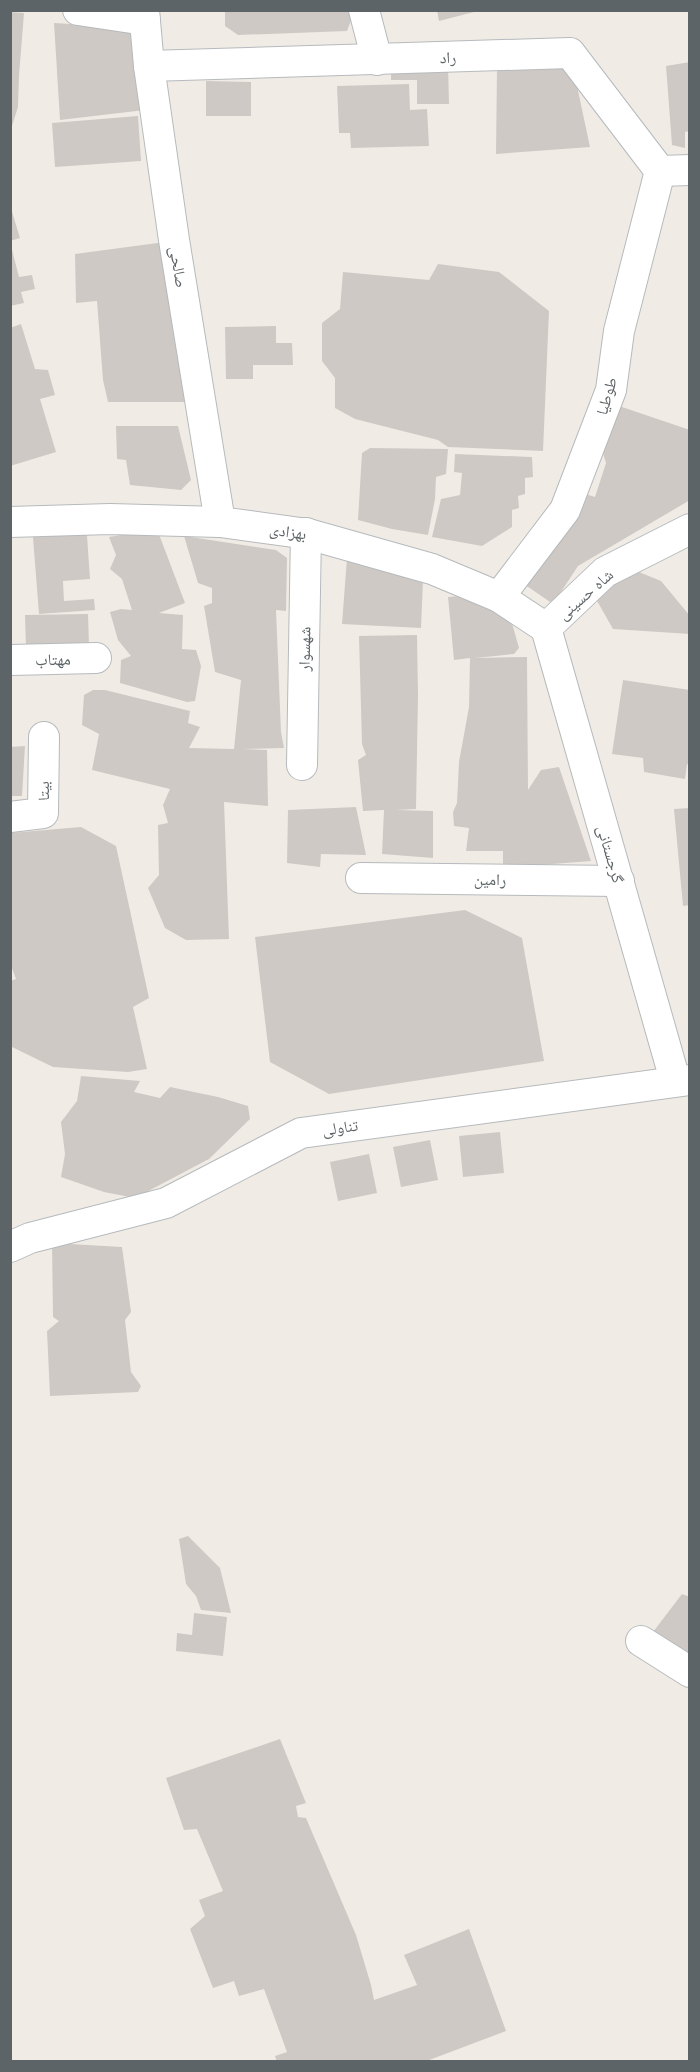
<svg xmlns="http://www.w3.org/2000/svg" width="700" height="2072" font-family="'Fira Sans','Noto Naskh Arabic',sans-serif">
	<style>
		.building { fill: #cec9c4 }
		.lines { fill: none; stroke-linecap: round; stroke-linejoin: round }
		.minor-casing { stroke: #b6babd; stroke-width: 32 }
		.minor { stroke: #fff; stroke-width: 30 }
		.labels { text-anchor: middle; stroke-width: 4.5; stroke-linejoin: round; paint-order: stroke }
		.street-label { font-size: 16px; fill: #5d6467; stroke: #fff }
	</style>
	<rect width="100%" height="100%" fill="#f0ece5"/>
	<g class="building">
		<polygon points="225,10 355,10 347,31 238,35 225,26"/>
		<polygon points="437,10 478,10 478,11 439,21"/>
		<polygon points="10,12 24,13 19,76 18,107 11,129"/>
		<polygon points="54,23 136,28 145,110 60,120"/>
		<polygon points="570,53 590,147 496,154 497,66"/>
		<polygon points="690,62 690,131 685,132 685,148 672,145 666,66"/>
		<polygon points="448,63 449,104 417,104 417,80 391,80 391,64"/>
		<polygon points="206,81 251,82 251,116 206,116"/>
		<polygon points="409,84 410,110 427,109 429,146 351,148 350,133 339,133 337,86"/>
		<polygon points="138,116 141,161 55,167 52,123"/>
		<polygon points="10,205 20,238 10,241"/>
		<polygon points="10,242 19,277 32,275 35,289 21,292 24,303 10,306"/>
		<polygon points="165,242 186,402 108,402 103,380 97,301 76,303 75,254"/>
		<polygon points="438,264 499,272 549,311 543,451 448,447 438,440 355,419 335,408 335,378 322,361 322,323 340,309 343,272 429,280"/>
		<polygon points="21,324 35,369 48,370 55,395 40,399 56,452 10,466 10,328"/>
		<polygon points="276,326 276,343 292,343 293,365 253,365 253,379 226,379 225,327"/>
		<polygon points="619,406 690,430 690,500 578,566 553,604 521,582 579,492 595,497 606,463 603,453"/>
		<polygon points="116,426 178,426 191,480 181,490 130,485 126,460 117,459"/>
		<polygon points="370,448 448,449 446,474 436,477 435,499 428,535 392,529 358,520 362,453"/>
		<polygon points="455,454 532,457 533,477 525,478 525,494 518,496 519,508 512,510 512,527 482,546 432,537 441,499 460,495 462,473 454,472"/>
		<polygon points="86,521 90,579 63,581 64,601 94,599 95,610 39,614 32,525"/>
		<polygon points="157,529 185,603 159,613 183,615 182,649 196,650 201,666 195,701 187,702 120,683 121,660 131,656 118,640 110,612 121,609 132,610 122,579 110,569 116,555 109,537"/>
		<polygon points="184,536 276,550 287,558 286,611 276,610 281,732 284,748 242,749 267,750 268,806 224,802 229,939 186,940 165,928 148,888 159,875 158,825 168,823 163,805 170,789 92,770 99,734 82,725 84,695 93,690 105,690 190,711 188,723 200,727 189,748 234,749 241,680 215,672 204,606 212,603 212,588 198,583"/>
		<polygon points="347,558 423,581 421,628 342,624"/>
		<polygon points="639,572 661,581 690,616 690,634 613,629 596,599 617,583"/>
		<polygon points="461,596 510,616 519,648 514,654 475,658 527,657 528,790 541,770 559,767 591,861 503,868 503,851 466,851 469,828 454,826 453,812 457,803 459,762 469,707 470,658 454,660 448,597"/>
		<polygon points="88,614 89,646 26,648 25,615"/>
		<polygon points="417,635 418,695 416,809 396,810 433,811 433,858 382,854 384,810 363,811 358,760 366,755 362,744 359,636"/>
		<polygon points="623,680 690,690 690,765 687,764 685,779 644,772 643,758 612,754"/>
		<polygon points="25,746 22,796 10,796 10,747"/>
		<polygon points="356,807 366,855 321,854 320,867 287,863 288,810"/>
		<polygon points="690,808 690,905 683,906 674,809"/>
		<polygon points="81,827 116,846 149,998 133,1007 147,1069 128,1072 53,1067 12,1047 10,1043 10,981 16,979 10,963 10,833"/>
		<polygon points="465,910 522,938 544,1061 329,1094 270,1062 255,937"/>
		<polygon points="81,1076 140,1081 134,1092 160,1098 170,1087 218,1097 248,1106 250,1119 209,1159 135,1198 104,1192 61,1177 65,1154 61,1122 77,1101"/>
		<polygon points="500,1132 504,1173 463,1177 459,1136"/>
		<polygon points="430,1140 438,1180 401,1187 393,1147"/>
		<polygon points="369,1154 377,1193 338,1201 330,1162"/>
		<polygon points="52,1243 122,1247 131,1312 125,1320 131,1372 141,1386 138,1392 50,1396 47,1331 59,1321 53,1317"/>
		<polygon points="188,1536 220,1568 231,1613 201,1610 196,1596 186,1584 179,1539"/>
		<polygon points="682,1594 690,1597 690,1658 653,1632"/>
		<polygon points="194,1613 227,1617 223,1656 176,1651 177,1633 192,1635"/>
		<polygon points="280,1739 306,1803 296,1806 298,1817 306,1818 356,1935 371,1985 374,2000 417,1985 404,1955 469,1929 506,2031 424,2062 277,2062 275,2056 287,2052 264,1989 239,1996 234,1981 213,1988 190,1929 205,1916 199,1900 223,1891 197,1829 184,1830 166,1778"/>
	</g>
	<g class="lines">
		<g class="minor-casing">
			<g id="minor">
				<polyline points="78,10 145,20"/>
				<polyline points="144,10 149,66 174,240 220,522"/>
				<polyline points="364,10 377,60"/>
				<polyline points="149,66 570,53 660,171 690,170"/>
				<polyline points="10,522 110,519 220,522 308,534 432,569 499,597 546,628"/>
				<polyline points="499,597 565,510 611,390 619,331 660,171"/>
				<polyline points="546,628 675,1080"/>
				<polyline points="546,628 605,572 690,529"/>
				<polyline points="10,660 96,658"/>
				<polyline points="302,765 306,533"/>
				<polyline points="10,817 43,813 44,737"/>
				<polyline points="361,878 619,881"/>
				<polyline points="10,1247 30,1238 166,1203 301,1133 690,1080"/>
				<polyline points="641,1641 690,1672"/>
			</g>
		</g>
		<use href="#minor" class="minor"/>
	</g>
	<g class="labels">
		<g class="street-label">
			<text transform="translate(448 57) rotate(-2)" y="6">راد</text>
			<text transform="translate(179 267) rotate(81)" y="6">صالحی</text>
			<text transform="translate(606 396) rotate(-74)" y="6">طوطیا</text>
			<text transform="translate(288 531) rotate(8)" y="6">بهزادی</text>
			<text transform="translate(585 594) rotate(-41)" y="6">شاه حسینی</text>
			<text transform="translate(304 649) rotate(-89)" y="6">شهسوار</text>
			<text transform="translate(53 659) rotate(-1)" y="6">مهتاب</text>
			<text transform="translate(43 791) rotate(-90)" y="6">بیتا</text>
			<text transform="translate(611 854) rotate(74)" y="6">گرجستانی</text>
			<text transform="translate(490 879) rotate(1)" y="6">رامین</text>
			<text transform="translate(340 1127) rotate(-8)" y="6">تناولی</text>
		</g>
	</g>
	<rect width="700" height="2072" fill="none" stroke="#5d6467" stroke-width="24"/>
</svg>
